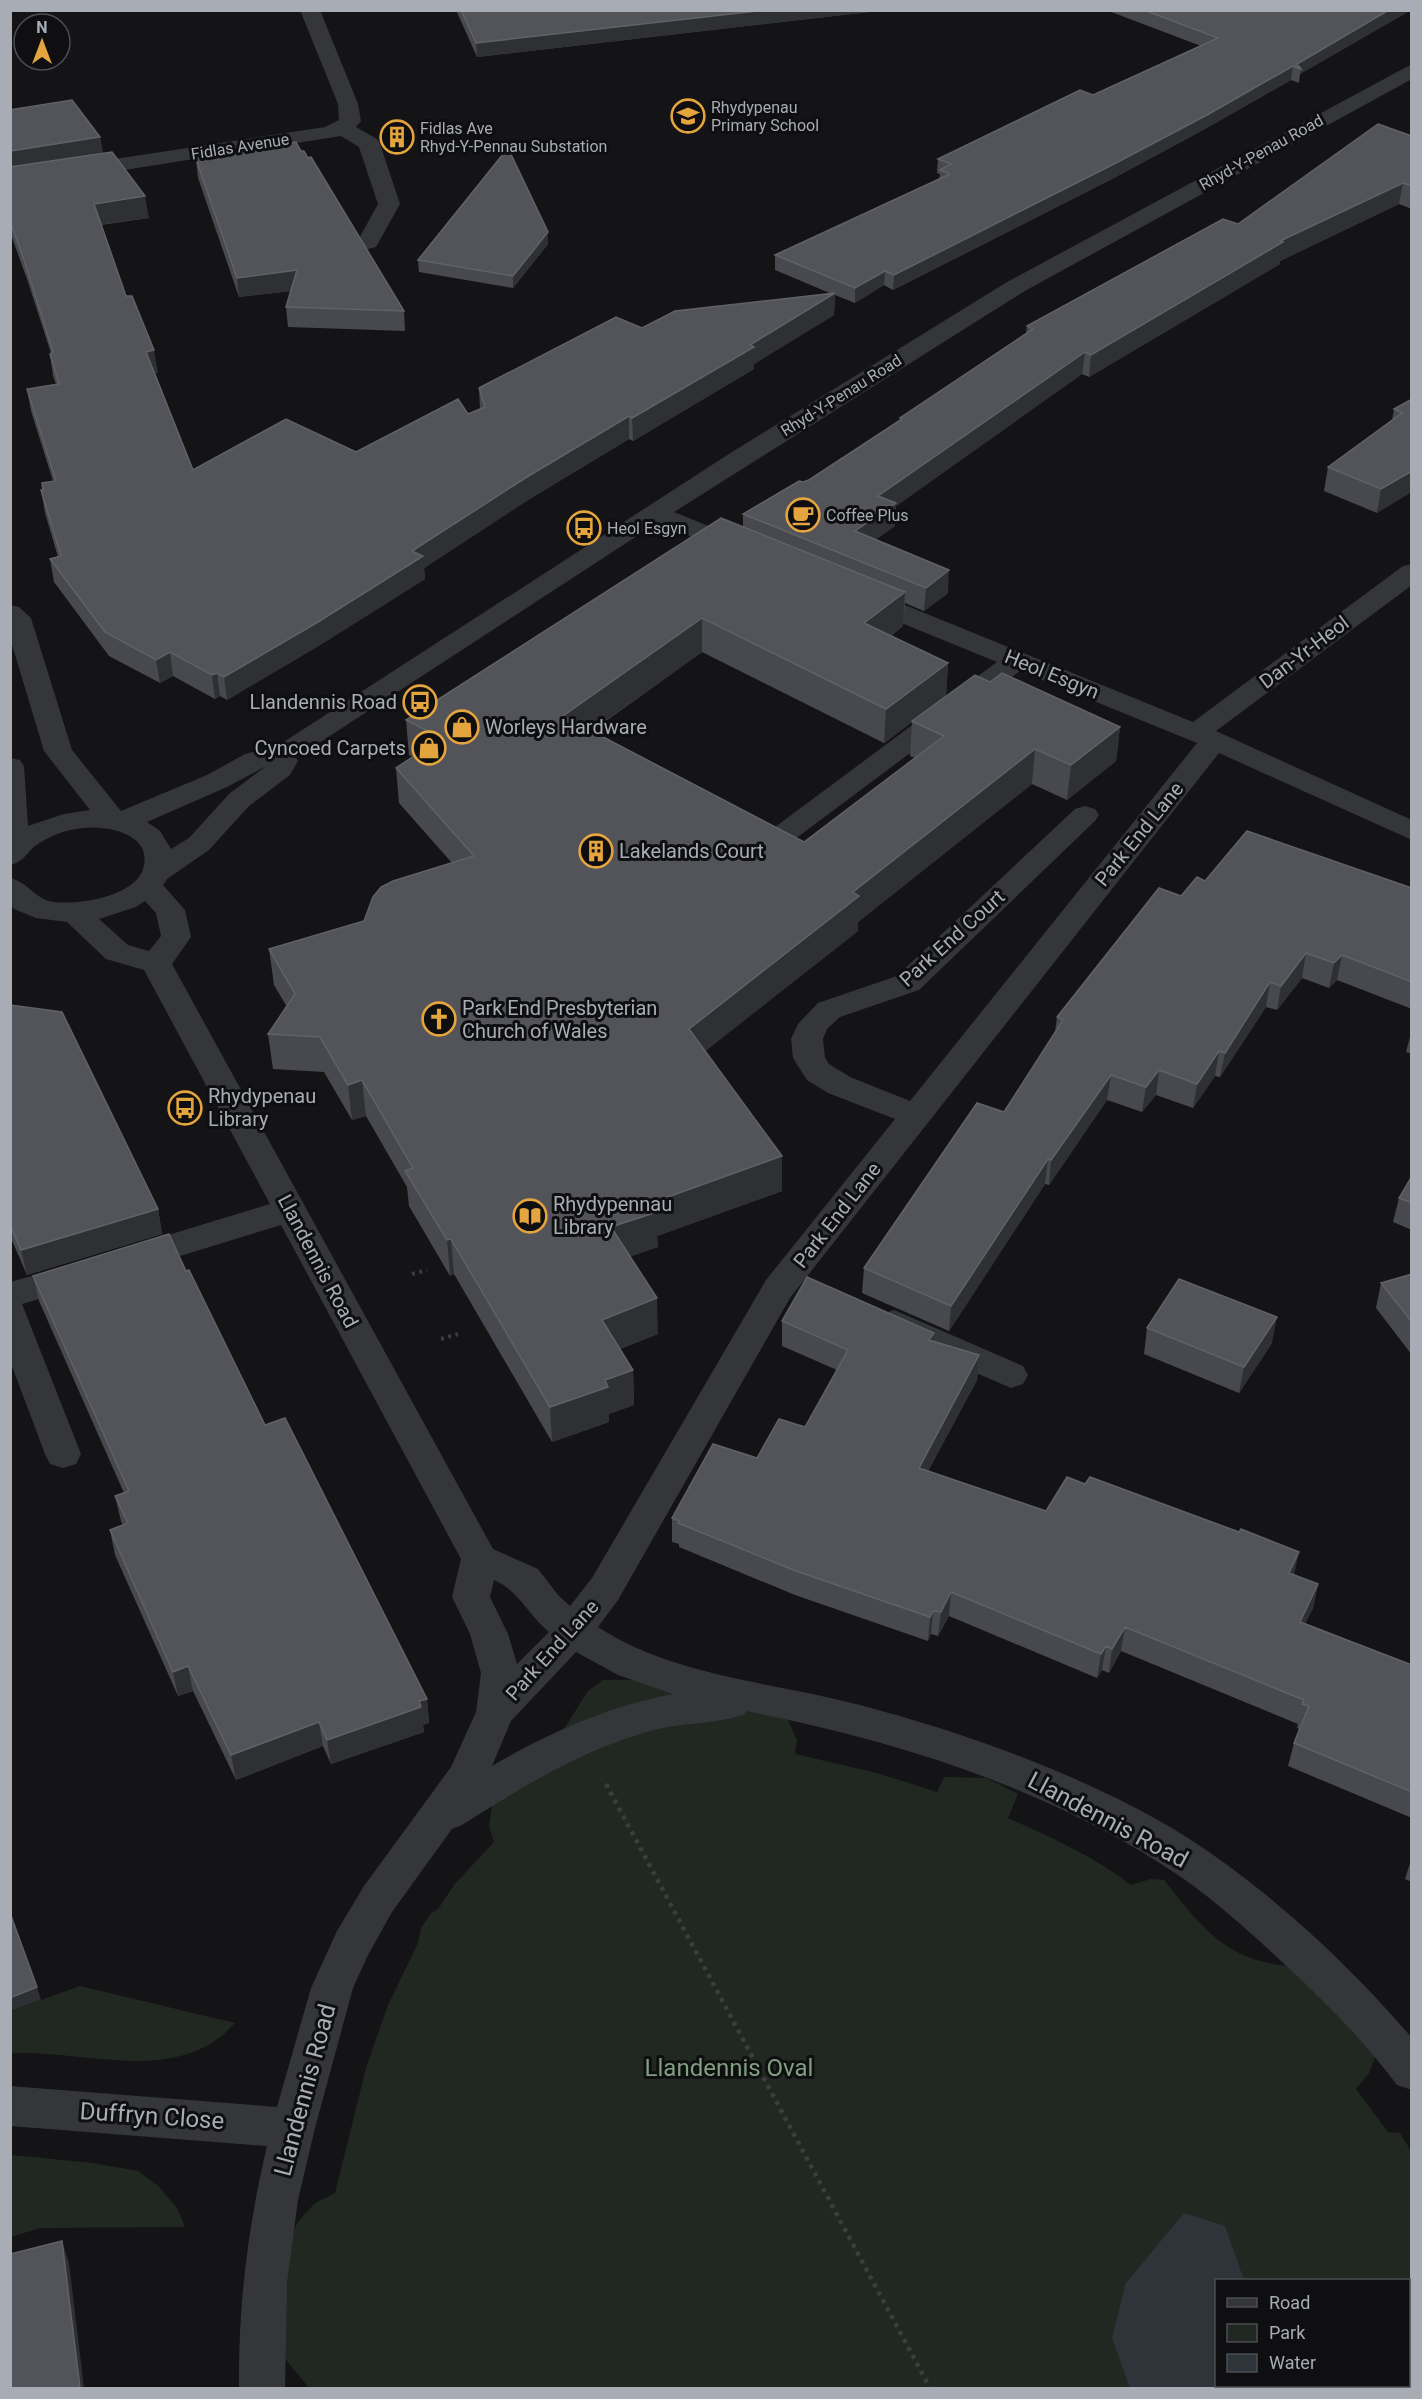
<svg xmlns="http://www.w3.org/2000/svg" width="1422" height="2399" font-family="Roboto,sans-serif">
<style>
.green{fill:#212821;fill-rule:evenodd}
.water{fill:#2d353b}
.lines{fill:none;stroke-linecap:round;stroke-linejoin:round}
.path-far1{stroke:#3c3d41;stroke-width:4;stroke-dasharray:3 4.5;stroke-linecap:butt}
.path{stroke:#3c3d41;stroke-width:4.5;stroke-dasharray:4 5;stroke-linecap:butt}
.minor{fill:#35363a;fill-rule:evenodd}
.wall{fill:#48494e;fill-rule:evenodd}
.shaded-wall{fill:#2f3033}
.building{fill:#525459;stroke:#606267;stroke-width:1.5}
.labels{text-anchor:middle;stroke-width:6;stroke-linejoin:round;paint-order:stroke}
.far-poi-label{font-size:16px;fill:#a7acb5;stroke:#0f0f11;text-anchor:start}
.far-street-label{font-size:16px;fill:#a7acb5;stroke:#0f0f11}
.street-label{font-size:20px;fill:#a7acb5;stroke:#0f0f11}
.poi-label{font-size:20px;fill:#a7acb5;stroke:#0f0f11;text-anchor:start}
.near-street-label{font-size:24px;fill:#a7acb5;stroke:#0f0f11}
.near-park-label{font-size:24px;fill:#7f9f80;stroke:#0f0f11}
</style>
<rect width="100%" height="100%" fill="#141416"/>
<path class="green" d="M730,1679L755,1682L775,1691L797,1740L795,1754L877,1773L937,1792L944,1777L986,1778L1018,1794L1008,1818C1050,1837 1093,1856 1131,1885L1151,1879L1164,1880C1201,1927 1228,1963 1292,1966L1377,2051L1369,2073L1356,2089L1388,2132L1400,2133L1411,2151V2388H309L283,2356L284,2257L297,2223L314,2204L335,2193L366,2068L388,2005L418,1943L421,1928L431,1913L438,1909L454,1885L494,1842L489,1826L493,1801L562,1732L588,1691L603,1680ZM1216,2280H1408V2386H1216Z
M80,1986L235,2023C179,2087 84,2050 11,2053V2011Z
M11,2155L93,2163L138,2171L158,2186L177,2208L185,2227L40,2228L11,2237Z"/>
<path class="water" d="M1184,2213L1225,2226L1244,2280H1216V2386H1293L1294,2388H1130L1112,2338L1126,2283Z"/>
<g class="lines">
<path class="path-far1" d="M412,1274L427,1270
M441,1339L458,1334"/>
<path class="path" d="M606,1784L930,2388"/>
<path class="minor" d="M300,10H320L358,104L361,121L356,127L377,139L380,144L400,204L376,247L368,249L360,247L357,242L378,204L359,147L341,136L10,188V175L325,127L339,120L338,104Z
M1412,64V79L1023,292L674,512L750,543L754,548L750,553L741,556L732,553L657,523L296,758L298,761L290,775L249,806L209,850L167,879L163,885L185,910L191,937L172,964L493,1549L538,1569L558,1595L570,1606L592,1578L766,1280L895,1119L828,1093L807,1080L793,1058L791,1039L798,1024L818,1003L897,976L1075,809L1085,806L1095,809L1099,815L1095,821L919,990L840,1017L827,1029L823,1039L825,1058L829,1064L850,1077L910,1101L1197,743L1020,671L779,851L769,854L759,851L754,845L759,839L997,662L855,604L851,598L855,592L864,590L873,592L1193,722L1403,566L1412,564V585L1216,731L1412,820V840L1219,753L790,1298L618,1600L598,1627C675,1677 773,1682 860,1705C965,1733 1070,1770 1165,1824C1254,1876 1345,1959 1412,2038V2090L1397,2085C1363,2040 1324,2000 1282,1962C1250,1932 1217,1902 1181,1877C1052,1789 898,1741 746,1711L745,1714C714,1725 681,1722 650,1731C582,1750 522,1787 462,1825L452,1829L392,1912L368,1955L353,1988L315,2128L298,2200L287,2283L285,2388H239C238,2306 248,2226 267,2146L10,2126V2086L277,2107L311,1988L337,1931L364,1886L451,1767L476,1712L481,1673L470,1634L452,1597L461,1559L281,1225L131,1271L119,1268L114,1259L119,1250L270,1204L144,970L106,959L67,922L36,918L14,909L10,905V878C28,882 35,899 53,902C78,905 134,897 143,869C154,833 106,825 82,828C65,830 49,836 35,846C26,854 23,862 10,865V758L20,760L24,766L28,826L64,814L90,810L44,751L10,638V605L19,607L31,618L72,750L121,811L207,775L245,754L279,745L732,452L1007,282ZM266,766L229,794L189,838L171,849L160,831L147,822L227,787ZM145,901L156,913L161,936L149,951L128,945L99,919L136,907ZM494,1580C519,1591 528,1615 549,1632L517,1664L508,1634L490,1597ZM576,1652L618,1675L673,1694C609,1706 548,1733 492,1766L511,1721Z
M79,1263L91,1266L96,1275L91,1284L22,1304L81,1454L76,1464L63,1468L50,1464L45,1454L10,1361V1282Z
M894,1310L1023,1366L1028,1375L1023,1384L1011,1388L882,1332L877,1323L882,1314Z"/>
</g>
<path class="wall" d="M456,10H887L477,57Z
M1106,10H1411L1300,74L1299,83L1291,80L1205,129L1112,179L893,290L884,285L855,303L835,295L834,315L754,364V369L633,441L629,439L528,500L424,568L425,579L320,645L227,700L220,696L215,699L173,676L160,683L109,656L54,582L50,559L58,557L45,513L41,490H43L53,481L31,411L27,389L56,384L53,376L50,354L51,353L28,282L10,232V110L100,137L103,154L149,218L101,225L126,296L158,373H155L193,470L356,452L468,414L480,409L479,388L642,328L832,294L775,270V255L939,180L940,174L937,173L938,159L1093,95L1201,46Z
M1412,136V209L1399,204L1280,261V264L1089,377L1082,374L896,506L895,526L875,540L948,593L924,611L905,603L903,626L891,636L948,663L946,696L990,682L1120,727L1116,761L1067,800L1032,784L858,922V931L705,1051L782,1156V1191L657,1236L658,1247L630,1256L658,1334L620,1349L633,1370L634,1405L609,1414V1422L552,1442L454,1274L450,1276L409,1206L407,1187L366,1116L352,1120L324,1072L273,1069L268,1034L287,1007L274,985L269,949L364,921L452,863L399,803L396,768L413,757L409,755L406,720L743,527V514L809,480L900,420V418L1026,333L1027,326L1238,224ZM702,652L884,743L912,722L910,756L915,758L804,842L592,731Z
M301,151L404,311L405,331L288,327L286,307L291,291L239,297L198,178L196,159Z
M548,232V244L513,288L419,272L418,260Z
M1412,399L1377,513L1324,491L1328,467L1392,420L1394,409Z
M1205,881L1412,888V1009L1337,980L1329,988L1302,978L1277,1010L1266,1007L1220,1077L1215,1076L1193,1108L1156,1095L1142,1112L1107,1100L1049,1185L1045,1184L949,1331L862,1293L864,1268L1004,1112L1055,1032L1057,1017L1181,896Z
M10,1005L158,1209L162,1234L27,1275L10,1236Z
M1412,1029V1054L1406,1052Z
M1412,1176V1230L1393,1222L1399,1198Z
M186,1271L265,1425L427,1699L429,1723L423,1725L424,1732L331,1764L323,1746L236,1780L193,1691L178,1696L115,1555L110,1530L123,1525L121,1521L115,1496L124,1493L39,1301L33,1276Z
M1412,1274V1355L1376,1308L1381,1283Z
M782,1321L934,1341L979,1355L977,1380L928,1471L1046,1511L1294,1575L1318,1584L1313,1608L1305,1623L1412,1665V1818L1288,1766L1294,1743L1299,1729L1297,1728L1298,1724L1121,1651L1109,1673L1102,1670L1097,1678L949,1616L938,1636L931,1634L928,1641L795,1595L679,1547V1544L672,1542V1518L757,1458L805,1427L837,1370L782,1346Z
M1147,1328L1272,1343L1239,1393L1144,1354Z
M1412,1857V1882L1405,1879Z"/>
<path class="shaded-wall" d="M766,10H887L477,57L476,43Z
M1389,10H1411L1300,74L1301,69L1297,64Z
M1293,66L1291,80L1205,129L1112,179L893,290L894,275Z
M100,137L103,158L10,173V151Z
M1403,183L1399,204L1280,261V264L1089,377L1091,355L1280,241Z
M145,196L149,218L97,225L94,204Z
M548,232V244L513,288V276Z
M297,270L299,290L239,297L237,278Z
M885,271L884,285L855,303V288Z
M835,293L834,315L754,364V369L633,441L632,418L750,345Z
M154,350L158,373L150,374L146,352Z
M1085,352L1082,374L896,506L895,526L854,554L855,531L878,496Z
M629,416V439L528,500L424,568L425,579L320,645L227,700L224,677L412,551L527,477Z
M1412,471V492L1377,513L1381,489Z
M949,570L948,593L924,611L926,588Z
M905,592L903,626L862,657L864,623Z
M702,618V652L564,750L563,716Z
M170,652L173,676L160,683L156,660Z
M948,663L946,697L884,743L886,709Z
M217,673L220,696L215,699L212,675Z
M1120,727L1116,761L1067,800L1071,765Z
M1035,749L1032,784L858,922V931L689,1064V1029L853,892Z
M1306,953L1302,978L1277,1010L1281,986Z
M1342,955L1337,980L1329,988L1334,963Z
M1270,982L1266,1007L1220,1077L1225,1053Z
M1219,1051L1215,1076L1193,1108L1197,1084Z
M1159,1070L1156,1095L1142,1112L1146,1087Z
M1111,1075L1107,1100L1049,1185L1051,1160Z
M362,1080L366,1116L352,1120L348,1085Z
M782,1156V1191L657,1236L658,1247L612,1263L611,1227L651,1203Z
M1048,1159L1045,1184L949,1331L951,1306Z
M158,1209L162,1234L27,1275L21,1250Z
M451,1239L454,1274L450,1276L447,1240Z
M657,1298L658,1334L603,1355L602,1320Z
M1277,1317L1272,1343L1239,1393L1244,1367Z
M934,1333L932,1357L929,1340Z
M979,1355L977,1380L917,1492L919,1468Z
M633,1370L634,1405L609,1414V1422L552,1442L550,1407L605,1380Z
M1299,1552L1294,1576L1289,1573Z
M1318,1584L1313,1608L1295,1645L1300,1622Z
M951,1592L949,1616L938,1636L941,1612Z
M933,1611L931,1634L928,1641L930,1617Z
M1125,1627L1121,1651L1109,1673L1112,1649Z
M1106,1646L1102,1670L1097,1678L1101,1654Z
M188,1666L193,1691L178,1696L173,1672Z
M427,1699L429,1723L423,1725L424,1732L331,1764L327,1740Z
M319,1722L323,1746L236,1780L231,1755Z
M37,1987L41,2000L10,2011V1998Z
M62,2241L69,2263L84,2388H80Z"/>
<path class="building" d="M461,10H766L476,43Z
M1144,10H1389L1297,64L1301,69L1293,66L1207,115L1114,164L894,275L885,271L855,288L775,255L950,174L940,170L951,164L938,159L1080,90L1093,95L1218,38Z
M72,100L100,137L10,151V110Z
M1378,124L1412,136V186L1403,183L1280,241L1283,242L1091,355L1085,352L878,496L896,503L855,531L949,570L926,588L743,514L799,481L803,482L809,480L902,419L900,418L1033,329L1027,326L1223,219L1238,224Z
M296,142L301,151H304L308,158L311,157L404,311L286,307L297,270L237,278L196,159Z
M508,148L548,232L513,276L418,260Z
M112,152L145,196L94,204L126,296H132L154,350L146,352L193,470L286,419L356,452L458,399L468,414L485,407L479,388L616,317L642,328L675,311L835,293L750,345L754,347L632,418L629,416L527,477L412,551L423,556L318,622L224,677L217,673L212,675L170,652L156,660L105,632L50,559L61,556L41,490H43L42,483L56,481L27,389L59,384L50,354L53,352L24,260L10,221V167Z
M1412,399V471L1381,489L1328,467L1402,413L1394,409Z
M721,518L905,592L864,623L948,663L886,709L702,618L563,716L804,842L944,736L912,721L975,675L990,682L1002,673L1120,727L1071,765L1035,749L853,892L859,896L689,1029L782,1156L651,1203L657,1212L611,1227L657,1298L602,1320L633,1370L605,1380L608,1387L550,1407L451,1239L447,1240L405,1171L413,1168L362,1080L348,1085L320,1037L268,1034L295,994L269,949L364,921L373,897L381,887L393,881L474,856L396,768L441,738L406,720Z
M1247,831L1412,888V982L1342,955L1334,963L1306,953L1281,986L1270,982L1225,1053L1219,1051L1197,1084L1159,1070L1146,1087L1111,1075L1051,1160L1048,1159L951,1306L864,1268L977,1103L1004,1112L1063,1020L1057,1017L1159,888L1181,896L1197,877L1205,881Z
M10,1005L62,1012L158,1209L21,1250L10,1225Z
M1412,1176V1203L1399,1198Z
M169,1234L186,1271L189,1270L265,1425L285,1418L427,1699L419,1701L421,1707L327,1740L319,1722L231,1755L188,1666L173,1672L110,1530L128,1523L115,1496L129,1491L33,1276Z
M1412,1274V1322L1381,1283Z
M807,1277L934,1333L929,1340L979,1355L919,1468L1046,1511L1067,1477L1085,1484L1090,1477L1239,1532L1241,1529L1299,1552L1289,1573L1318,1584L1300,1622L1412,1665V1792L1294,1743L1309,1706L1302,1704L1304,1700L1125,1627L1112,1649L1106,1646L1101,1654L951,1592L941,1612L933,1611L930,1617L796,1571L678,1523L680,1521L672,1518L713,1444L757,1458L779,1419L805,1427L848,1350L782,1321Z
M1179,1279L1277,1317L1244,1367L1147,1328Z
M10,1913L37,1987L10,1998Z
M62,2241L80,2388H10V2254Z"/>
<defs>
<g id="school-ring" transform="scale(1.725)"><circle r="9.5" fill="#0f0f11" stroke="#e4a43e" stroke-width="1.5"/><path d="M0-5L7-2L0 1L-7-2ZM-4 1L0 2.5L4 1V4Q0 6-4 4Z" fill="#e4a43e"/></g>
<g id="building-ring" transform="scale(1.725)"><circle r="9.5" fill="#0f0f11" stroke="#e4a43e" stroke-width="1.5"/><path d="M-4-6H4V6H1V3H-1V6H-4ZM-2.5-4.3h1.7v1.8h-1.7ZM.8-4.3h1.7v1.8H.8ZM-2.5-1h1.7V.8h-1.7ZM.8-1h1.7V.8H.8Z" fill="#e4a43e"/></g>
<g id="cafe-ring" transform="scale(1.725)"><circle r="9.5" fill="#0f0f11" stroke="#e4a43e" stroke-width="1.5"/><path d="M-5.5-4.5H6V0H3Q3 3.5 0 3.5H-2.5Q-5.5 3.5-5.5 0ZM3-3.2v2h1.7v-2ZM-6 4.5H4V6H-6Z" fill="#e4a43e"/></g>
<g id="bus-ring" transform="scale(1.725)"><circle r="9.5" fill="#0f0f11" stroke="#e4a43e" stroke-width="1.5"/><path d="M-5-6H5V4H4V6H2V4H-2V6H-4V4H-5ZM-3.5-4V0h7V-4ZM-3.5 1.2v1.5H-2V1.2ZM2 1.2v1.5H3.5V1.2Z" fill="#e4a43e"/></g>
<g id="shop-ring" transform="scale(1.725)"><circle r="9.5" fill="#0f0f11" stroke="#e4a43e" stroke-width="1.5"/><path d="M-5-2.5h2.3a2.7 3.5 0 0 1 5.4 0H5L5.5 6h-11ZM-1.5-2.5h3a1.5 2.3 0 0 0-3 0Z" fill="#e4a43e"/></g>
<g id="church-ring" transform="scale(1.725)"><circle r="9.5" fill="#0f0f11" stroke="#e4a43e" stroke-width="1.5"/><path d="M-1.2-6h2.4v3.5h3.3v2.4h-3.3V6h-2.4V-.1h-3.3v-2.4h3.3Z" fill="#e4a43e"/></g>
<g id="library-ring" transform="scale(1.725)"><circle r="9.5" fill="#0f0f11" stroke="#e4a43e" stroke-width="1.5"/><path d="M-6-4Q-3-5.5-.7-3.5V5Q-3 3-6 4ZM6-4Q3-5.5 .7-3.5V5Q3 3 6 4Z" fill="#e4a43e"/></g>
</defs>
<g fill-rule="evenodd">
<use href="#school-ring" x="688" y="116"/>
<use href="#building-ring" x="397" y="137"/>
<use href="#cafe-ring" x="803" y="515"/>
<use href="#bus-ring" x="584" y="528"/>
<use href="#bus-ring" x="420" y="702"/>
<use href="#shop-ring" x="462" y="727"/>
<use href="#shop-ring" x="429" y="748"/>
<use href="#building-ring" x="596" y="851"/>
<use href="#church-ring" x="439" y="1019"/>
<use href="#bus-ring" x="185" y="1108"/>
<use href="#library-ring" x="530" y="1216"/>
</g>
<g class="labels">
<g class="far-poi-label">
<text x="711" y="113">Rhydypenau<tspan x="711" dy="18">Primary School</tspan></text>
<text x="420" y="134">Fidlas Ave<tspan x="420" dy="18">Rhyd-Y-Pennau Substation</tspan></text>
<text x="826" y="521">Coffee Plus</text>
<text x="607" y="534">Heol Esgyn</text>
</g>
<g class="far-street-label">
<text transform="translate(240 146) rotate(-9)" y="6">Fidlas Avenue</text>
<text transform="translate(1261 152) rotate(-29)" y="6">Rhyd-Y-Penau Road</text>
<text transform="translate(841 395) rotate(-32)" y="6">Rhyd-Y-Penau Road</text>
</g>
<g class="street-label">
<text transform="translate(1304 652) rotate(-37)" y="7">Dan-Yr-Heol</text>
<text transform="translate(1052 674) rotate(22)" y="7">Heol Esgyn</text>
<text transform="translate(1139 834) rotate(-51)" y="7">Park End Lane</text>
<text transform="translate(952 938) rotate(-42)" y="7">Park End Court</text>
<text transform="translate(837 1215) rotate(-52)" y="7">Park End Lane</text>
<text transform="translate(318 1261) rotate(62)" y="7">Llandennis Road</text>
<text transform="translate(552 1650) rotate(-48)" y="7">Park End Lane</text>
</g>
<g class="poi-label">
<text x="397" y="709" text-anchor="end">Llandennis Road</text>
<text x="485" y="734">Worleys Hardware</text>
<text x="406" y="755" text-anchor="end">Cyncoed Carpets</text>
<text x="619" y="858">Lakelands Court</text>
<text x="462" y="1015">Park End Presbyterian<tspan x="462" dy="23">Church of Wales</tspan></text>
<text x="208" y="1103">Rhydypenau<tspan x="208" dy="23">Library</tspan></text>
<text x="553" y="1211">Rhydypennau<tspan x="553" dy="23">Library</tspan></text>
</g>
<g class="near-street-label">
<text transform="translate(1108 1820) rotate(28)" y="8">Llandennis Road</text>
<text transform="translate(305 2090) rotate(-75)" y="8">Llandennis Road</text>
<text transform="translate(152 2116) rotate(4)" y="8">Duffryn Close</text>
</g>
<g class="near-park-label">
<text x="729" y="2076">Llandennis Oval</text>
</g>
</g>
<rect width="1422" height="2399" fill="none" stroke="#a7acb5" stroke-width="24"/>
<rect x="1215" y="2279" width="195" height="108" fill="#0f0f11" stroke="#4c4e53" stroke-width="1.5"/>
<rect x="1227" y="2298" width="30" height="9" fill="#35363a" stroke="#4c4e53" stroke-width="1.5"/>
<text x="1269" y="2309" font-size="18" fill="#a7acb5">Road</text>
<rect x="1227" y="2324" width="30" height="18" fill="#212821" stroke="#4c4e53" stroke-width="1.5"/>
<text x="1269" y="2339" font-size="18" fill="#a7acb5">Park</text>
<rect x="1227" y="2354" width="30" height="18" fill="#2d353b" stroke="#4c4e53" stroke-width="1.5"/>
<text x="1269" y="2369" font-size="18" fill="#a7acb5">Water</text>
<g transform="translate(42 42)"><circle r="28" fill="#0f0f11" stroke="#4c4e53" stroke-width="1.5"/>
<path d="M0-4.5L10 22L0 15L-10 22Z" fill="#e4a43e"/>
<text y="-9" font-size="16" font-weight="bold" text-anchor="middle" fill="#a7acb5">N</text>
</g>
</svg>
